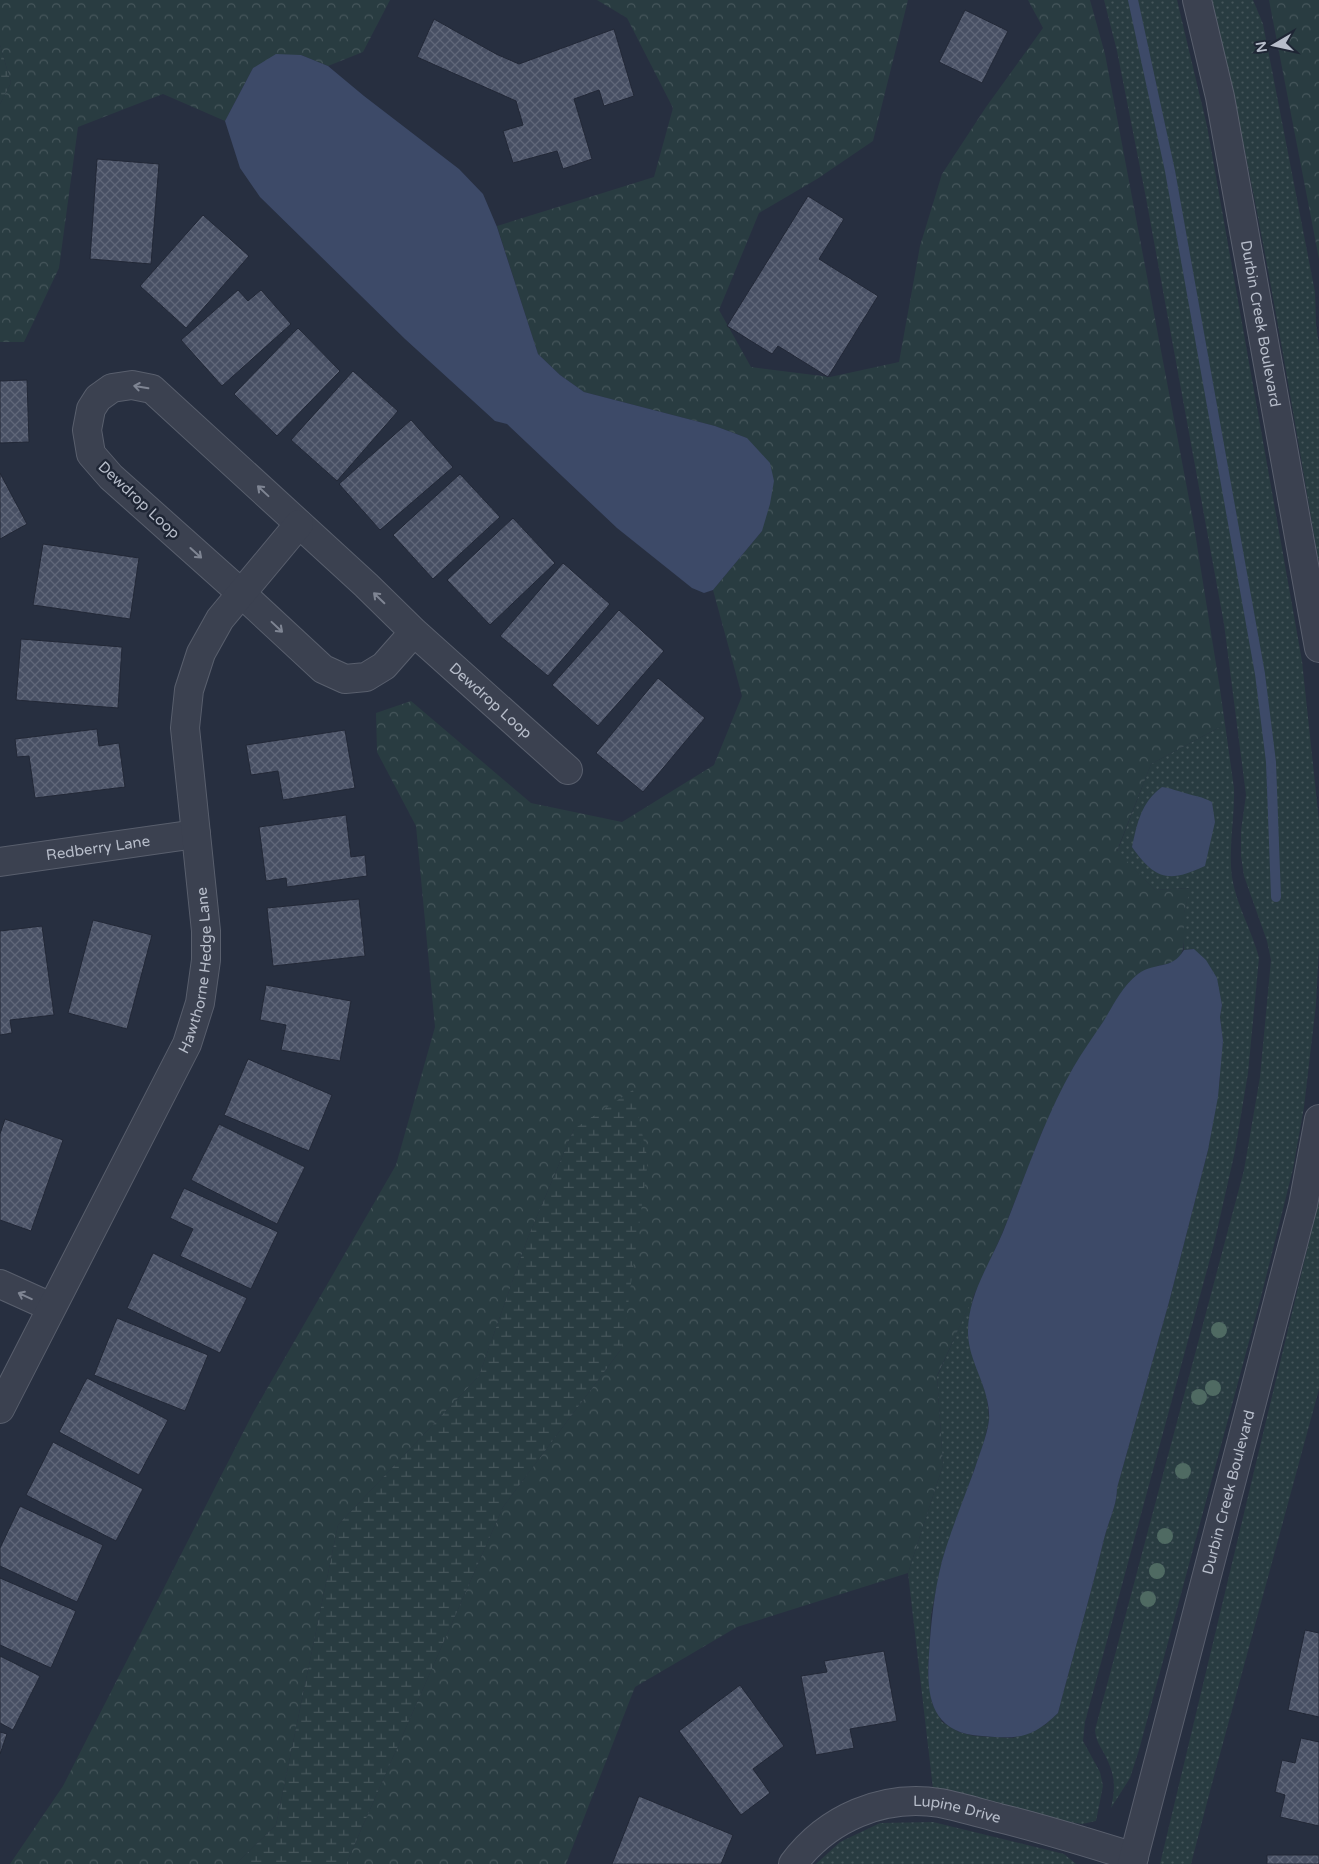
<svg xmlns="http://www.w3.org/2000/svg" width="1319" height="1864" font-family="'Varela Round',sans-serif">
<style>
.grass{fill:url(#grass-dots)}
.forest{fill:url(#forest-crowns)}
.wetland{fill:url(#wetland-marsh)}
.water{fill:#3d4a68}
.lines{fill:none;stroke-linecap:round;stroke-linejoin:round}
.stream{stroke:#3d4a68;stroke-width:10}
.building{fill:url(#building-cross-hatch);stroke:#222837}
.minor-casing{stroke:#595f6d;stroke-width:30}
.minor{stroke:#3b4150;stroke-width:28}
.tree{fill:#4f6a62}
.oneway{stroke:#7f8593}
.labels{text-anchor:middle;stroke-width:5;stroke-linejoin:round;paint-order:stroke}
.street-label{font-size:15px;fill:#b7bdca;stroke:#1f2635}
</style>
<defs>
<pattern id="grass-dots" width="8" height="8" patternUnits="userSpaceOnUse" patternTransform="scale(1.25)"><rect width="8" height="8" fill="#293c41"/><path d="M2 2h.1M6 6h.1" fill="none" stroke="#46565b" stroke-width="1.8" stroke-linecap="round"/></pattern>
<pattern id="forest-crowns" width="20" height="18" patternUnits="userSpaceOnUse" patternTransform="scale(1.25)"><rect width="20" height="18" fill="#293c41"/><path d="M2 6a3 3 0 1 1 6 0M12 15a3 3 0 1 1 6 0" fill="none" stroke="#46565b"/></pattern>
<pattern id="wetland-marsh" width="20" height="14" patternUnits="userSpaceOnUse" patternTransform="scale(1.25)"><rect width="20" height="14" fill="#293c41"/><path d="M1 5h8M5 5V1M11 12h8M15 12V8" fill="none" stroke="#46565b"/></pattern>
<pattern id="building-cross-hatch" width="8" height="8" patternUnits="userSpaceOnUse" patternTransform="scale(1.25)"><rect width="8" height="8" fill="#485064"/><path d="M0 0l8 8M0 8l8-8" fill="none" stroke="#606779"/></pattern>
</defs>
<rect width="100%" height="100%" fill="#272f40"/>
<path class="grass" d="M1104,0H1177L1207,126L1302,661L1319,821V947L1316,1004L1304,1107L1293,1169L1261,1297L1139,1750L1130,1778L1111,1808C1116,1786 1115,1775 1105,1755C1100,1746 1096,1741 1095,1730L1244,1170L1260,1077L1271,960L1267,941L1244,876L1241,856V831L1246,795L1224,624L1146,198L1117,51Z
M1212,0H1253L1263,24L1315,292L1316,324L1319,346V564C1287,376 1256,186 1212,0Z
M1220,689L1234,788C1235,818 1228,847 1232,877C1236,905 1252,930 1259,958L1248,1073L1235,1151L1214,1244L1085,1722L1083,1741L1100,1772L1103,1786L1096,1821L1082,1824L1062,1821L933,1789L908,1573L943,1465L937,1377L974,1294L970,1314L968,1334L971,1350L987,1397L989,1420L984,1442L942,1561L931,1615L928,1673L932,1703L942,1722L959,1732L974,1736L1013,1738L1045,1725L1058,1713C1073,1655 1090,1598 1104,1539C1108,1522 1117,1506 1117,1488L1169,1302L1208,1150L1220,1079L1219,1070L1223,1041L1220,1017L1222,1005L1219,993L1194,949L1184,950L1183,917L1190,888L1155,890L1117,852L1151,764L1220,727Z
M1319,1200V1389L1210,1791L1191,1864H1160Z
M933,1822L1064,1854L1076,1864H816L840,1842L880,1823Z"/>
<path class="forest" d="M0,0H390L363,52L328,66L301,55L253,68L225,121L163,94L78,127L59,268L24,342H0V104L11,83L0,45Z
M597,0H908L873,141L817,179L759,213L719,310L751,367L830,377L899,362L920,246L942,174L986,107L1043,28L1028,0H1090L1105,54L1193,520L1220,689V727L1151,764L1117,851L1155,890L1191,888C1188,898 1184,909 1184,919C1183,944 1190,962 1157,966L1073,1068L1042,1132L1002,1234L937,1376L943,1465L908,1573L737,1627L635,1687L566,1864H346L503,1507L622,1348L574,1129L527,1240L479,1376L338,1525L276,1825L236,1864H10L63,1786L253,1413L396,1165L435,1027L416,826L377,752L376,713L411,701L531,803L622,822L714,765L742,696L713,590L762,531L747,438L715,426L584,392L560,375L538,354L497,226L654,177L673,108L627,18Z
M1269,0H1319V259Z"/>
<path class="wetland" d="M0,45L11,83L0,104Z
M633,1090L648,1161L622,1348L503,1507L346,1864H236L276,1825L338,1525L479,1376L527,1240L574,1129Z"/>
<path class="water" d="M276,54L301,55L328,66L364,96L459,169L483,194L497,227L538,354L560,375L584,392L715,426L747,438L770,463L774,481L770,504L762,531L713,590L704,593L692,588L617,528L507,424L495,421L405,339L260,197L240,168L225,121L253,68Z
M1162,787C1171,788 1177,791 1185,793C1197,797 1201,796 1212,802L1215,822L1205,866C1169,883 1155,880 1132,847C1137,824 1141,802 1162,787Z
M1194,949L1206,960L1217,978L1222,1005L1220,1017L1223,1041L1218,1097L1208,1150L1169,1302L1117,1488C1117,1506 1108,1522 1104,1539C1090,1598 1073,1655 1058,1713C1031,1739 1018,1739 982,1736C931,1733 926,1697 929,1654C931,1623 934,1592 942,1561C951,1530 964,1498 975,1468C980,1452 987,1436 989,1420C991,1389 969,1364 968,1334C967,1297 989,1265 1003,1232C1025,1177 1044,1119 1073,1068C1082,1052 1093,1037 1103,1022C1113,1006 1122,986 1138,974C1156,961 1171,971 1184,950Z"/>
<g class="lines">
<path class="stream" d="M1133,0L1170,171L1260,674L1271,762L1276,897"/>
</g>
<path class="building" d="M965,10L1008,31L982,83L939,62Z
M434,19L496,54L519,64L614,29L634,96L604,106L599,90L574,99L592,159L563,169L557,151L513,163L503,131L523,125L516,101L417,57Z
M97,159L159,164L151,264L90,259Z
M808,196L844,219L819,259L878,296L828,377L778,346L772,354L727,326Z
M203,215L249,256L186,328L140,286Z
M238,290L248,301L261,290L291,324L222,386L181,340Z
M298,328L340,371L277,436L234,394Z
M353,371L398,411L337,481L291,440Z
M27,380L29,442L0,443V381Z
M411,420L453,467L380,530L339,484Z
M0,473L27,524L0,539Z
M460,474L500,517L433,579L393,535Z
M513,518L555,563L490,625L447,580Z
M43,544L139,558L130,619L33,605Z
M563,563L610,604L548,676L500,636Z
M619,610L664,651L598,726L552,685Z
M21,639L122,647L118,708L16,700Z
M658,678L705,718L643,792L596,753Z
M97,729L99,746L119,743L125,787L35,798L29,756L17,757L15,739Z
M345,730L355,788L283,800L278,771L251,775L246,745Z
M346,815L351,857L365,855L367,876L287,887L286,878L266,881L259,827Z
M359,899L365,956L273,966L267,908Z
M93,920L152,935L127,1029L68,1013Z
M42,926L54,1015L10,1020L12,1033L0,1035V931Z
M266,985L351,1001L340,1061L281,1050L286,1025L260,1020Z
M248,1059L332,1095L309,1151L224,1115Z
M5,1119L63,1140L31,1231L0,1220V1134Z
M219,1124L305,1167L277,1224L191,1180Z
M184,1188L278,1232L251,1289L180,1256L193,1229L170,1218Z
M153,1253L247,1298L220,1353L127,1308Z
M117,1318L208,1355L185,1411L94,1375Z
M87,1378L168,1420L139,1475L59,1432Z
M53,1442L143,1489L116,1541L26,1495Z
M20,1506L103,1545L77,1602L0,1566V1548Z
M0,1578L76,1611L51,1668L0,1645Z
M1305,1630L1319,1633V1717L1288,1710Z
M884,1651L897,1721L850,1729L854,1748L816,1755L801,1676L827,1672L824,1661Z
M0,1656L40,1676L13,1730L0,1723Z
M740,1685L784,1746L753,1769L770,1793L741,1815L679,1731Z
M0,1732L7,1734L0,1754Z
M1301,1738L1319,1742V1826L1280,1817L1285,1795L1275,1792L1282,1760L1295,1763Z
M639,1796L733,1835L721,1864H612Z
M1267,1855H1319V1864H1267Z"/>
<g class="lines">
<g class="minor-casing">
<g id="minor">
<path id="s1" d="M1197,0L1220,97L1319,648"/>
<path id="s2" d="M414,632L384,666L366,677L345,679L323,669L241,593L111,477L91,454L87,430L91,409L98,398L112,388L132,385L152,389L366,585L414,632L568,770"/>
<path id="s3" d="M0,862L196,834"/>
<path d="M0,1284L51,1307"/>
<path id="s4" d="M0,1409L187,1044L200,1003L206,960V931L185,728L189,690L201,653L220,619L299,524"/>
<path id="s5" d="M793,1864C827,1818 883,1794 940,1803C960,1807 980,1813 999,1818C1045,1829 1089,1843 1134,1857"/>
<path id="s6" d="M1132,1864L1303,1205L1319,1119"/>
</g>
</g>
<use href="#minor" class="minor"/>
</g>
<g class="tree">
<circle cx="1219" cy="1330" r="8"/>
<circle cx="1213" cy="1388" r="8"/>
<circle cx="1199" cy="1397" r="8"/>
<circle cx="1183" cy="1471" r="8"/>
<circle cx="1165" cy="1536" r="8"/>
<circle cx="1157" cy="1571" r="8"/>
<circle cx="1148" cy="1599" r="8"/>
</g>
<defs><path id="oneway-shaft" d="M-6 0H5M1.5-3L5.5 0L1.5 3" fill="none" stroke-width="1.6" stroke-linecap="round" stroke-linejoin="round" transform="scale(1.25)"/></defs>
<g class="oneway">
<use href="#oneway-shaft" transform="translate(141 387) rotate(-171)"/>
<use href="#oneway-shaft" transform="translate(263 491) rotate(-137)"/>
<use href="#oneway-shaft" transform="translate(196 553) rotate(42)"/>
<use href="#oneway-shaft" transform="translate(379 598) rotate(-136)"/>
<use href="#oneway-shaft" transform="translate(277 627) rotate(43)"/>
<use href="#oneway-shaft" transform="translate(25 1296) rotate(-155)"/>
</g>
<g class="labels">
<g class="street-label">
<text dy="5" stroke="none"><textPath href="#s1" startOffset="330">Durbin Creek Boulevard</textPath></text>
<text transform="translate(139 500) rotate(43)" y="5">Dewdrop Loop</text>
<text dy="5" stroke="none"><textPath href="#s2" startOffset="1005">Dewdrop Loop</textPath></text>
<text dy="5" stroke="none"><textPath href="#s3" startOffset="99">Redberry Lane</textPath></text>
<text dy="5" stroke="none"><textPath href="#s4" startOffset="485">Hawthorne Hedge Lane</textPath></text>
<text dy="5" stroke="none"><textPath href="#s6" startOffset="384">Durbin Creek Boulevard</textPath></text>
<text dy="5" stroke="none"><textPath href="#s5" startOffset="185">Lupine Drive</textPath></text>
</g>
</g>
<g transform="translate(1274 45) rotate(261)" stroke="#1f2635" stroke-width="4" paint-order="stroke">
<path d="M0-4L9 19L0 12L-9 19Z" fill="#b7bdca"/>
<text y="-8" font-size="14" font-weight="bold" text-anchor="middle" fill="#b7bdca">N</text>
</g>
</svg>
